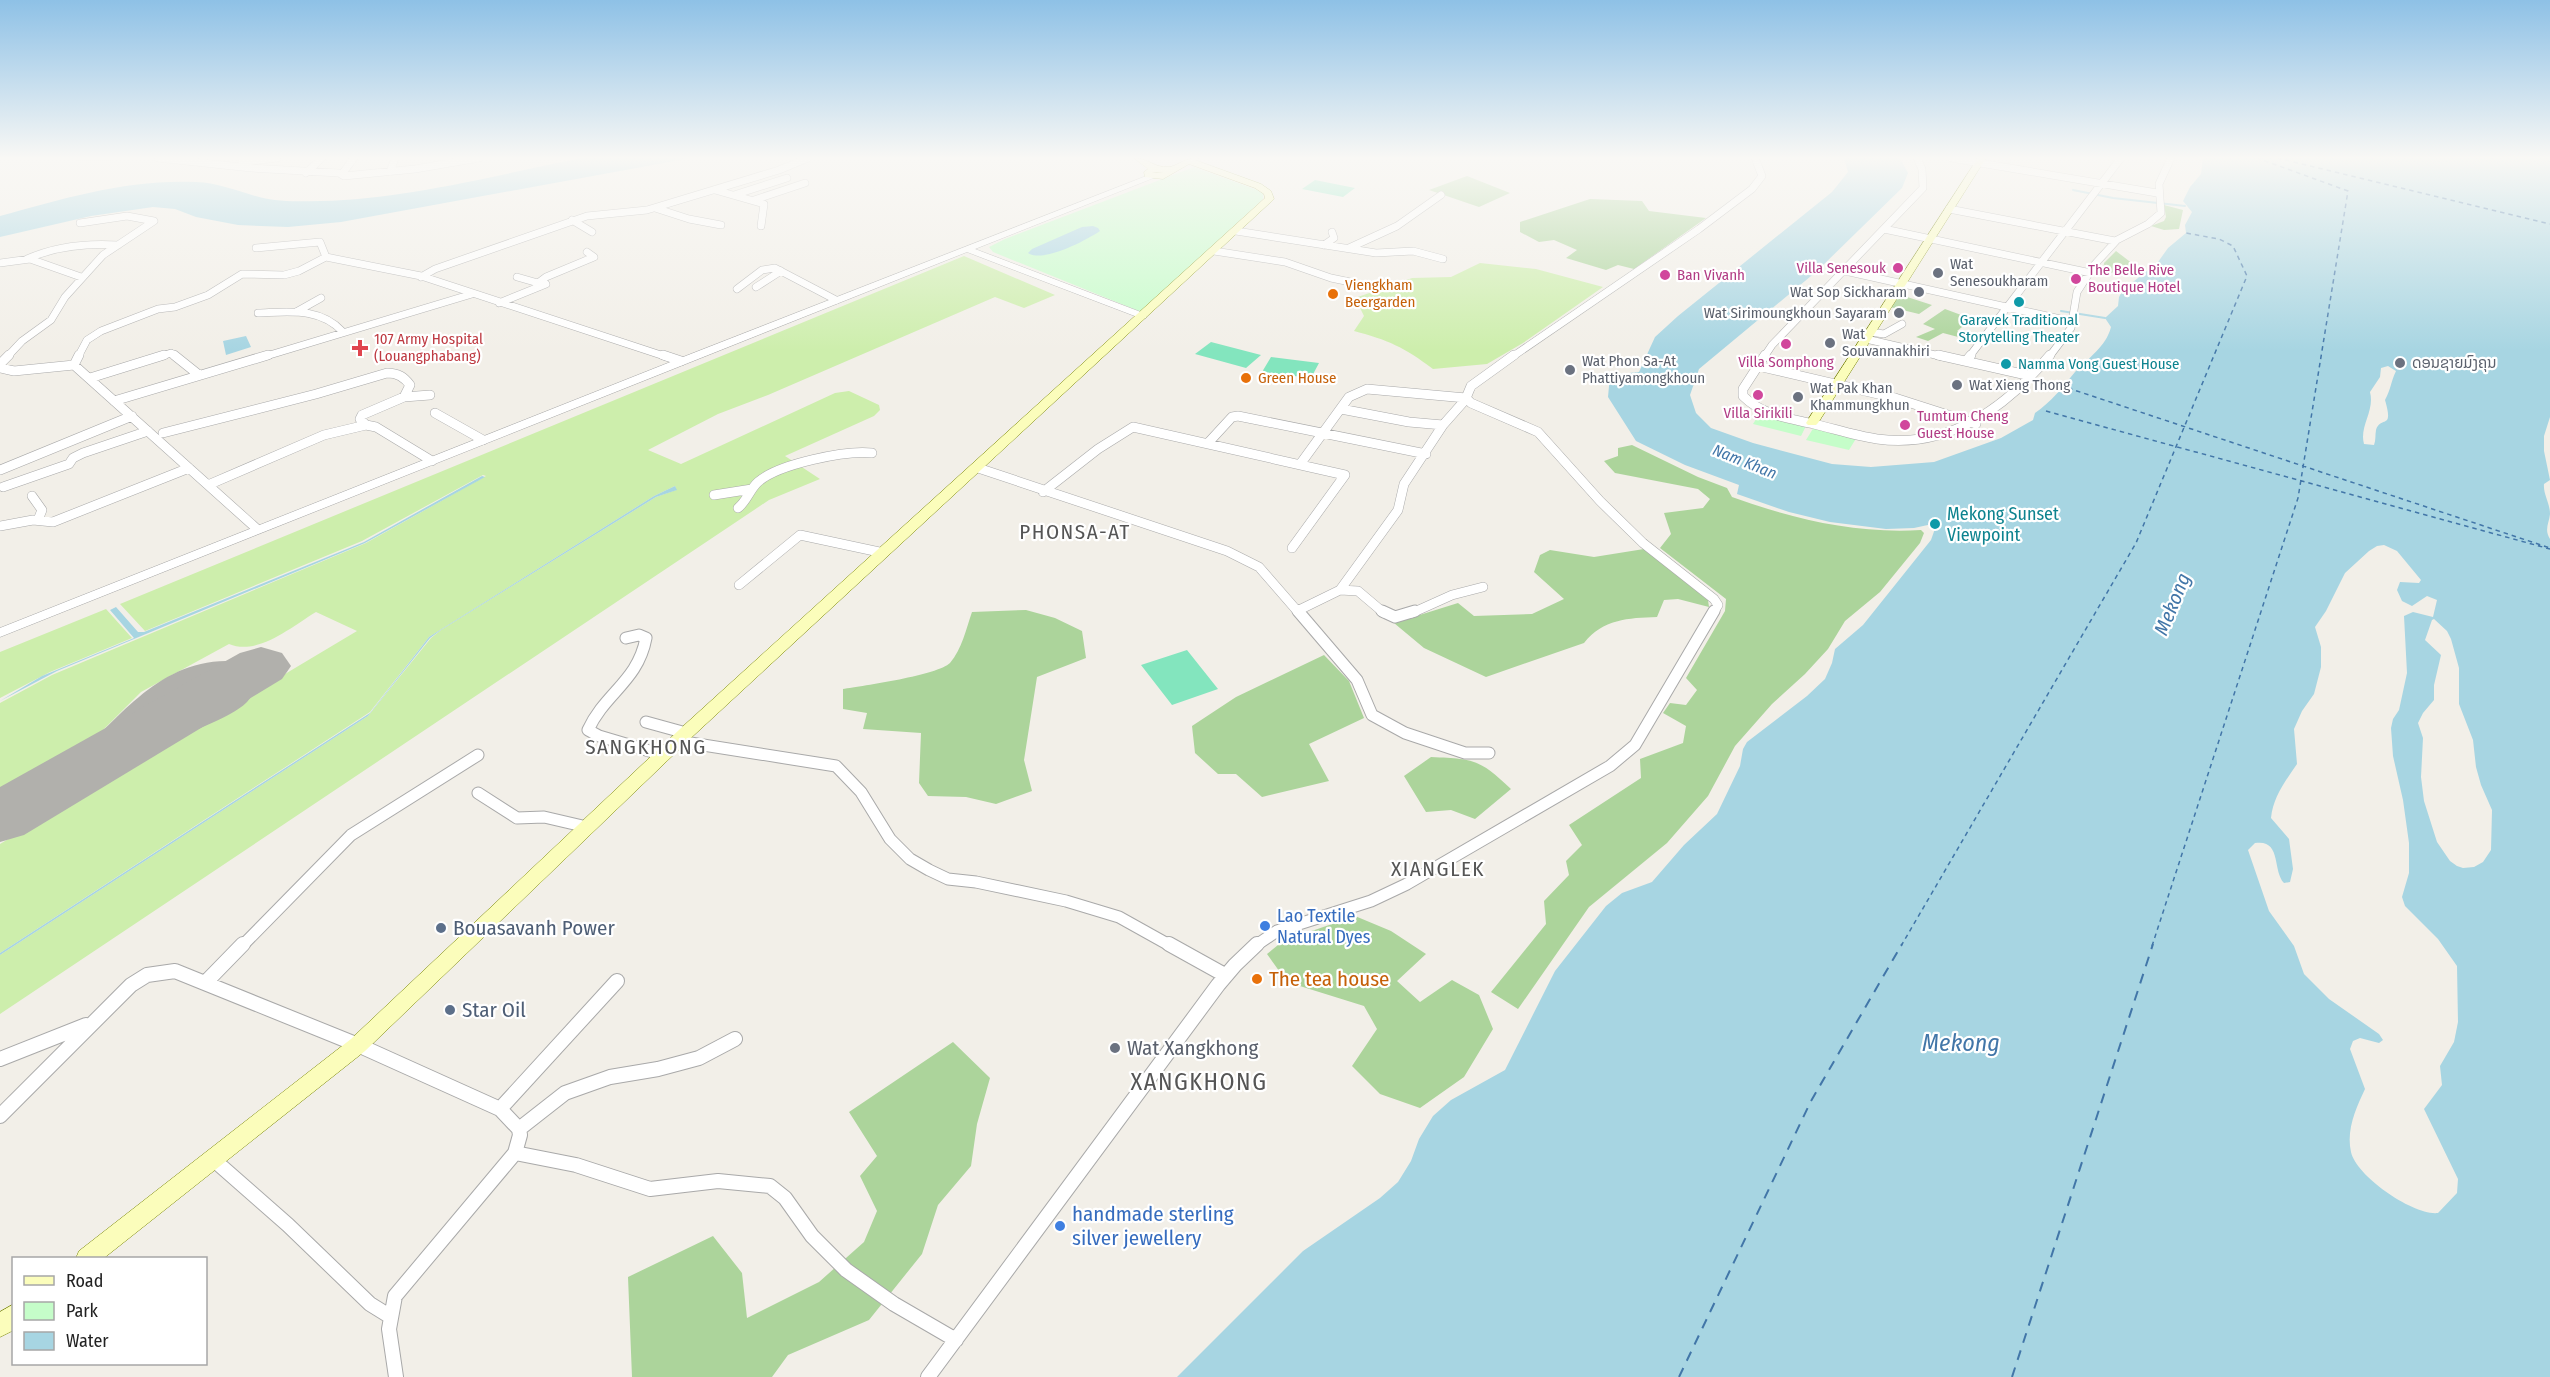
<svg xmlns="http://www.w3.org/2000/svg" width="2550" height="1377" font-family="'Fira Sans Condensed','Noto Sans Lao',sans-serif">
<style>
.grass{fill:#cdeeac}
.forest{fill:#acd49b}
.park{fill:#c5fdc9}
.pitch{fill:#83e5be}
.water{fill:#a7d5e2;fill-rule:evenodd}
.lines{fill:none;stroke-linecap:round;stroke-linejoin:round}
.stream{stroke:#a7d5e2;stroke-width:2}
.ferry-far1{stroke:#4276a8;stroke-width:1.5;stroke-dasharray:4.5 4;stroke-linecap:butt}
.ferry{stroke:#4276a8;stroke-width:2;stroke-dasharray:10 8;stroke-linecap:butt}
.taxiway{fill:#b1b0ac;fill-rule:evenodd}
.runway{fill:#b1b0ac;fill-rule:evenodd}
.minor-far3-casing{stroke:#a9a9a9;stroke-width:8}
.minor-far2-casing{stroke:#a9a9a9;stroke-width:10}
.minor-far1-casing{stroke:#a9a9a9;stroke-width:13}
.minor-casing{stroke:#a9a9a9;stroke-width:16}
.tertiary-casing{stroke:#a9a9a9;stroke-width:1}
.secondary-casing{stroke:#758200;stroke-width:1}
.minor-far3{stroke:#fff;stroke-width:7}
.minor-far2{stroke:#fff;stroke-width:9}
.minor-far1{stroke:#fff;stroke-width:11}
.minor{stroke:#fff;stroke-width:14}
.tertiary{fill:#fff;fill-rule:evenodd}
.secondary{fill:#fbfdbb;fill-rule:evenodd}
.hotel-dot{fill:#d1479c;stroke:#fff;stroke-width:2}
.worship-dot{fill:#6b7280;stroke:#fff;stroke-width:2}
.food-dot{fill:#e8710a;stroke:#fff;stroke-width:2}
.culture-dot{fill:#0f9aa8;stroke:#fff;stroke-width:2}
.health-dot{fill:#e0444e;stroke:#fff;stroke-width:2}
.shop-dot{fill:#3f7fe0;stroke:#fff;stroke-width:2}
.service-dot{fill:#5c6f8a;stroke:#fff;stroke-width:2}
.labels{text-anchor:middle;stroke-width:4.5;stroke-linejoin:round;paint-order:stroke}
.far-worship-label{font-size:15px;fill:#5b616d;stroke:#fff;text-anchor:start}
.far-hotel-label{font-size:15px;fill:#b23c85;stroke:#fff;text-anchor:start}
.far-food-label{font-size:15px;fill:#c56008;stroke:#fff;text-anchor:start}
.far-culture-label{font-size:15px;fill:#0d838f;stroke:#fff}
.far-health-label{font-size:15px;fill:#be3a42;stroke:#fff;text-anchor:start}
.far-water-label{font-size:16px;font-style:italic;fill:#4276a8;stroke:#fff}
.culture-label{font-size:18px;fill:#0d838f;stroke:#fff;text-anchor:start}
.shop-label{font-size:18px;fill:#366cbe;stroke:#fff;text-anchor:start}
.water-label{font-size:20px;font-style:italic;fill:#4276a8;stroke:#fff}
.quarter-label{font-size:21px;letter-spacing:1.5px;fill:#555;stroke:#fff}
.near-service-label{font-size:21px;fill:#4e5e75;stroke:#fff;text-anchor:start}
.near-food-label{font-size:21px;fill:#c56008;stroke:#fff;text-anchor:start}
.near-worship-label{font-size:21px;fill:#5b616d;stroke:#fff;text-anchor:start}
.near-shop-label{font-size:21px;fill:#366cbe;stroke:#fff;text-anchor:start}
.near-water-label{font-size:24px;font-style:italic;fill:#4276a8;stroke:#fff}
.near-neighbourhood-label{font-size:24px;letter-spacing:1.5px;fill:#555;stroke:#fff}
</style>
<rect width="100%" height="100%" fill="#f2efe8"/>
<path class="grass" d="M964,256L1055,295L1024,308L995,297L768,395L718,414L648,450L681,464L835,393L849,391L879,405L880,410L874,416L785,456L820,479L769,500L0,1014V955L368,716L431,638L441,630L656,497L676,490L675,486L654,496L429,637L370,712L0,953V844L357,631L316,612C291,627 258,656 229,644L141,692L92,741L0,794V703L52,675L366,543L486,476L483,475L362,541L145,631L120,604Z
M1480,263L1536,269L1603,287L1523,343L1487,364L1433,369C1404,347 1388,340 1354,331L1364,316L1355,298L1412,278L1451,277Z
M106,609L132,638L50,672L0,698V652Z"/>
<path class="forest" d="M1467,176L1510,193L1479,207L1429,190Z
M1590,199L1642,201L1649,211L1706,218L1634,269L1618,265L1606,270L1566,258L1577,250L1554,240L1539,242L1520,232V222Z
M2164,205L2183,210L2179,229L2164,230L2151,226L2164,221L2166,217Z
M2116,251L2133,264L2124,272L2103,273L2104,263Z
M1901,295L1932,305L1919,314L1890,307Z
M1945,309L1972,319L1957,331L1967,335L1962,338L1943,333L1928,341L1916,337L1935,329L1923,324Z
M1632,445L1698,477L1727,488L1732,497C1793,519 1855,534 1921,530L1924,533L1920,543L1880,592L1845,621L1828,649L1805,674L1772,704L1735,746L1708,796L1667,843L1589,907L1518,1009L1491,992L1546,924L1544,901L1569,875L1566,861L1582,845L1569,825L1641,778L1640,759L1683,743L1686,726L1663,713L1670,703L1686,705L1697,690L1686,678L1725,611L1726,599L1660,548L1671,534L1664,513L1703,508L1710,499L1698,489L1615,473L1604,461L1618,456V448Z
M1644,549L1708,600L1709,607L1678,599L1664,600L1657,617C1628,618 1603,619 1584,643L1486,677L1424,648L1394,623L1458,603L1474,616L1532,614L1564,599L1534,572L1540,555L1550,550L1594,557Z
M1026,610L1055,618L1082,631L1086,658L1037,677L1024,760L1032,791L996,804L966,797L928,796L919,783L921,733L863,729L867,713L843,709V689C863,686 938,675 950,663C962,649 966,629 972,612Z
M1324,655L1349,681L1364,718L1309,744L1329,781L1262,797L1236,774H1218L1195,753L1192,726L1236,697Z
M1431,757C1475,759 1479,759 1511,789L1475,819L1451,810L1426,812L1404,776Z
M1355,916L1391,931L1426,954L1397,981L1420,1002L1452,980L1479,995L1493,1029L1464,1077L1420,1108L1380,1094L1352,1066L1377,1029L1364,1006L1287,982L1267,954L1283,941Z
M953,1042L990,1078L977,1124L971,1166L938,1205L922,1254L869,1320L788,1355L772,1377H632L628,1277L713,1236L742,1273L747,1318L819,1282L864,1242L877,1211L860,1176L877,1156L849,1112Z"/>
<path class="park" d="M1194,167L1257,190L1263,194V199L1141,312L993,252L989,247L1005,239Z
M1760,413L1807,424L1801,436L1753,424Z
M1814,427L1857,437L1849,450L1806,440Z"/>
<path class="pitch" d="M1315,180L1355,188L1343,197L1302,189Z
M1211,342L1261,355L1246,368L1195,354Z
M1271,357L1319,363L1311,378L1262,372Z
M1187,650L1218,689L1172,705L1141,665Z"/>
<path class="water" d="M581,158H691L341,222L288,227L238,225L196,217L175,209L153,207L91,216L0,237V216C65,198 128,179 196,182C225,183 249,197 275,200C290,202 306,201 321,201C405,199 498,175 581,158Z
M1844,158H1900L1908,173L1902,188L1817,271L1699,369L1690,395L1696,413L1711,428L1753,443L1832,464L1871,467L1934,462L2001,438L2033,420L2035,413C2051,402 2063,387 2075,372C2088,358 2106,347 2111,327L2105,318L2118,306L2119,297L2123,290L2158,262L2168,248L2186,233L2185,225L2192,212L2183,201L2190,187L2201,174L2203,158H2550V417L2544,436V451L2550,480L2544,484C2543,494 2550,503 2550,514C2549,524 2544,529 2550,539V1377H1177L1303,1251L1380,1198L1398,1182L1411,1161L1419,1139L1433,1116L1451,1100L1505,1070L1555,971L1606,906L1622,893L1652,882L1684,845L1717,814L1740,766L1743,749L1747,742L1807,696L1825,679L1832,663L1835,649L1863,625L1931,540L1937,523L1914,528L1886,529L1830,522L1789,512L1737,494L1739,485L1685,465L1636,441L1608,397L1610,375L1639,372L1655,337L1678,316L1832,192L1848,172ZM2388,366L2396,371C2391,381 2391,389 2385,400C2394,431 2381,415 2376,430C2375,435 2376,440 2374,445L2364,444C2359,426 2375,411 2370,392L2380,377L2381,368ZM2384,545L2397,551L2421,580L2419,583L2400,582L2397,590L2402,601L2412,606L2427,596L2437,600L2433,617L2413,612L2404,616L2407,673L2399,710L2393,719L2391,728L2393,756L2403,800L2409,843V873L2402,897L2405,906L2438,939L2457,966L2458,1022L2454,1042L2440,1066L2442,1085L2424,1109L2458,1179L2457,1193L2438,1213C2414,1216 2356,1176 2351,1152C2346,1130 2356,1108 2365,1089L2350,1049L2353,1041L2360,1038L2379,1043L2383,1040L2379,1034L2329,999L2304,974L2294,946L2269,911L2248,850L2255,843C2282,839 2272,870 2284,883L2290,882L2293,869L2289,839L2271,818C2273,797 2286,780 2297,764L2294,729L2302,711L2314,694L2321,667V647L2315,627L2326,611L2345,573L2369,551L2377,546ZM2434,619L2447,631L2451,639L2459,668V704L2473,740L2476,767L2481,785L2492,810L2491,850L2483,862L2474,867L2463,868L2457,866L2450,861L2437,842L2424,801L2421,777L2423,738L2418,723L2423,713L2434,700V685L2441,655L2425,640L2432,620Z
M1093,226L1098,228L1100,231C1085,241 1043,263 1028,253L1032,249L1082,227Z
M246,336L251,347L226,355L223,341Z
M482,476L485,477L365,543L57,671L0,701L42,676L134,638L110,610L116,607L138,632H144L364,542Z
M675,486L677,490L656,497L441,630L430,638L368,716L0,955V953L370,713L429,637L654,496Z"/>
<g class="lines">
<path class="stream" d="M2073,190L2113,198L2185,206
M2061,311L2105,318"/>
<path class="ferry-far1" d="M2277,158L2550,224
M2068,388L2550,548
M2046,411L2550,549
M1901,946L2136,543L2247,276L2233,246L2219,239L2186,233
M2152,946L2298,498L2348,191L2257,158"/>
<path class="ferry" d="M1679,1377L1811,1101L1902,944
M2012,1377L2153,944"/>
<path class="taxiway" d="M226,661L247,665L259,677C257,687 254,694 247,702C229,721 148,748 119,760L110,763L103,761C86,777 61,806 36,798L32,792C39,779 57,774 68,764C117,722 155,662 226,661ZM222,675L235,679C234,684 233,687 230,691C210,711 150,728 123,739C151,709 180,682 222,675Z"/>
<path class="runway" d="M261,647L282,653L291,666L282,679L24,835L0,842V787L240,653Z"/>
<g class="minor-far3-casing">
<path id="minor-far3" d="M158,158L251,168L339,173L344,176L415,169L479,158
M1951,158L2157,193
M242,162L277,158
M390,172L395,158
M306,173L322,158
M342,174L354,158
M715,190L764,204L761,226
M734,195L787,178
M754,200L805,183
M655,208L689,219L721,225
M1949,209L2115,241
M572,220L592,232
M1884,229L2091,273
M1236,231L1376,253L1413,251L1443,259
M1324,245L1334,238L1332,232
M1349,248L1397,226L1441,195
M1214,251L1285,262L1331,278L1355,283
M326,257L421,276L667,357
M27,259C56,246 86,243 118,245
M0,263L30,259L81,277
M1845,271L2074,322
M421,277L435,269L587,216L647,210L779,170L808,158
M517,277L538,283
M541,286L538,283L546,277L594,257L587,252
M756,287L781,271
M737,289L762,270L775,268L836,300
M499,303L546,284
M296,312L321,298
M258,313C289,312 320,307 343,332
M1870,332L1884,334L1902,324
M1866,339L1944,357
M7,357L22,341L51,320L65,297L103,255L154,221L127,216L80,223
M78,357L87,340L101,331L158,309L175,307L208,295L242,274L284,275L299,271L326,257L320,242L256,248
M159,357L171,353L176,357
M263,357L472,294
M1512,357L1699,229L1752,189L1762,176L1755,158
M1764,357L1772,345L1923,188L1922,169L1917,158
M1969,357L2121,158
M2049,357L2071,328L2077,292L2095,264L2117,240L2148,224L2161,213L2159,184L2171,158"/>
</g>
<g class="minor-far2-casing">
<path id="minor-far2" d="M174,355L199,375
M663,355L681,361
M1765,355L1743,389V396C1763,416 1789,418 1814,424C1835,429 1856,436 1877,439C1950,449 2005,408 2050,355
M1938,355L2031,376
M1966,361L1971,355
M0,364L9,355
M74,365L79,355
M1758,366L1895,398L1976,424
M0,368L14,371L74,365L257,529
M90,378L164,355
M404,397L430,395
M1466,398L1471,386L1514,355
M114,401L268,355
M1341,409L1409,422L1443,425
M435,413L483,440
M163,433L316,394L387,373C398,373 404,377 410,385L404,397L362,415L360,419L366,425L376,427L432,461
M1209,442L1232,417L1238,416L1426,454
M1301,463L1349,397L1367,389L1466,398L1471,403L1538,432L1600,501L1643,543L1714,599L1718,605L1713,613
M978,468L1227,551L1259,567L1299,613
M0,470L132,416
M208,485L324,435L366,425
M3,487L69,464L73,458L83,453L148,431
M1043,492L1098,449L1133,427L1345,475L1292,548
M714,495L752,489
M32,496L42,510L38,520
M738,508C747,501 750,489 758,482C778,464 846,450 872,453
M0,526L33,520L53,522L189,468
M739,585L800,535L884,553
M1340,590L1358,591L1384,613
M1297,611L1340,590L1398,510L1404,484L1443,425L1466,399
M1412,613L1452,595L1483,587"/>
</g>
<g class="minor-far1-casing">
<path id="minor-far1" d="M1298,611L1357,680L1372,715L1405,733L1465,753H1489
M1382,611L1395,617L1415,611
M626,638L639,635L646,638C638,681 605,693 588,730L599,736L663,755
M646,722L686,733
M678,741L836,766L861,792L890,839L910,859L929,870L948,879L976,882L1066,901L1119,917L1171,946
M478,793L517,818L544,817L587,827
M242,946L351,835L478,755
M1255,946L1277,931L1371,901L1407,884L1610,766L1635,745L1714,611"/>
</g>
<g class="minor-casing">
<path id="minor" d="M1169,944L1223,974
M206,982L243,944
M0,1059L86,1025
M500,1109L617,981
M0,1116L131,985L147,975L175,971L358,1045L500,1109L519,1129L520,1135L515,1153L395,1296L389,1329L396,1377
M519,1129L565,1093L610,1077L658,1069L699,1058L735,1039
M515,1153L576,1165L650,1189L718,1181L770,1186L785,1198L812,1236L846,1270L894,1304L956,1340
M214,1160L288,1225L370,1304L391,1317
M928,1377L1218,985L1235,965L1257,944"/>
</g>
<g class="tertiary-casing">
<path id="tertiary" d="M72,158H117L113,160H76Z
M1199,158L1194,161L1190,159L1191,158Z
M1149,175L1156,177L975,249L1146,314V318H1140L967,252L0,637V628L678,359Z"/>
</g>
<g class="secondary-casing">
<path id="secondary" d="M1134,158C1147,158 1155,168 1168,167C1176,167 1183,159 1192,159L1261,184L1271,191L1274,199L692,737L365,1051L104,1258H76L79,1251L351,1039L680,729L1265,198L1264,194L1255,188L1189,164L1163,179L1145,177L1144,172L1148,169ZM1156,172H1164L1152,173Z
M1978,158H1986L1818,423L1816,425H1808L1806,423Z
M14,1304V1330L0,1337V1312Z"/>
</g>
<use href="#minor-far3" class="minor-far3"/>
<use href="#minor-far2" class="minor-far2"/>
<use href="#minor-far1" class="minor-far1"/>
<use href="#minor" class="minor"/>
<use href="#tertiary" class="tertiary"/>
<use href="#secondary" class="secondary"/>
</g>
<linearGradient id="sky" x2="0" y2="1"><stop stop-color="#8ec1e6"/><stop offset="0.45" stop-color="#f9f8f5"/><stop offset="1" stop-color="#f9f8f5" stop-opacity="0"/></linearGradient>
<rect width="2550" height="351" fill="url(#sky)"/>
<g class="hotel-dot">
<circle cx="1898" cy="268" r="6"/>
<circle cx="1665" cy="275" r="6"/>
<circle cx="2076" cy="279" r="6"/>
<circle cx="1786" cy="344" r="6"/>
<circle cx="1758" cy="395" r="6"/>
<circle cx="1905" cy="425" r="6"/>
</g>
<g class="worship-dot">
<circle cx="1938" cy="273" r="6"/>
<circle cx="1919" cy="292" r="6"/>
<circle cx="1899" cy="313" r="6"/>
<circle cx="1830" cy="343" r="6"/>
<circle cx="2400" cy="363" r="6"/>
<circle cx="1570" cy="370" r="6"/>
<circle cx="1957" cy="385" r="6"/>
<circle cx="1798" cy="397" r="6"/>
<circle cx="1115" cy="1048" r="6"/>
</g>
<g class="food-dot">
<circle cx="1333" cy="294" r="6"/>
<circle cx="1246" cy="378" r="6"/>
<circle cx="1257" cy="979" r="6"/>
</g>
<g class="culture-dot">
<circle cx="2019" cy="302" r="6"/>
<circle cx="2006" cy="364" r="6"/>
<circle cx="1935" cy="524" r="6"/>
</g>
<path class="health-dot" d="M357 339h6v6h6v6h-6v6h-6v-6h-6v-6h6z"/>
<g class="shop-dot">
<circle cx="1265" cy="926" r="6"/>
<circle cx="1060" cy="1226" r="6"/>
</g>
<g class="service-dot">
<circle cx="441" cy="928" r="6"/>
<circle cx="450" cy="1010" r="6"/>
</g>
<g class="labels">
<g class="far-worship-label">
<text x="1950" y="269">Wat<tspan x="1950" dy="17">Senesoukharam</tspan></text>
<text x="1907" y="297" text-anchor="end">Wat Sop Sickharam</text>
<text x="1887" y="318" text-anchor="end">Wat Sirimoungkhoun Sayaram</text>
<text x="1842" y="339">Wat<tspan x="1842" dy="17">Souvannakhiri</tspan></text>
<text x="1582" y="366">Wat Phon Sa-At<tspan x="1582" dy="17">Phattiyamongkhoun</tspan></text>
<text x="2412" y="368">ດອນຊາຍມົງຄຸນ</text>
<text x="1969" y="390">Wat Xieng Thong</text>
<text x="1810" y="393">Wat Pak Khan<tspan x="1810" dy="17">Khammungkhun</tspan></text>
</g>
<g class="far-hotel-label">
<text x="1886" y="273" text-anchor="end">Villa Senesouk</text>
<text x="2088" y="275">The Belle Rive<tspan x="2088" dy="17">Boutique Hotel</tspan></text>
<text x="1677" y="280">Ban Vivanh</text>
<text x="1786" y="367" text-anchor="middle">Villa Somphong</text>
<text x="1758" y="418" text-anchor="middle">Villa Sirikili</text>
<text x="1917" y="421">Tumtum Cheng<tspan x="1917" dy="17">Guest House</tspan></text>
</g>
<g class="far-food-label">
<text x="1345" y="290">Viengkham<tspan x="1345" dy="17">Beergarden</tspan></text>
<text x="1258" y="383">Green House</text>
</g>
<g class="far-culture-label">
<text x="2019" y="325">Garavek Traditional<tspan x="2019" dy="17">Storytelling Theater</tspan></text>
<text x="2018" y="369" text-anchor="start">Namma Vong Guest House</text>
</g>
<g class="far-health-label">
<text x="374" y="344">107 Army Hospital<tspan x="374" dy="17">(Louangphabang)</tspan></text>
</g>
<g class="far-water-label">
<text transform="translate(1745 461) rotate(22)" y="6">Nam Khan</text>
</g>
<g class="culture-label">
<text x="1947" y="520">Mekong Sunset<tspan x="1947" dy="21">Viewpoint</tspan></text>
</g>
<g class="shop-label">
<text x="1277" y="922">Lao Textile<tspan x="1277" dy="21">Natural Dyes</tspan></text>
</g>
<g class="water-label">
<text transform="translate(2172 604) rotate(-68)" y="7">Mekong</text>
</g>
<g class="quarter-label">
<text x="1075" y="539">PHONSA-AT</text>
<text x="646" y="754">SANGKHONG</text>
<text x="1438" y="876">XIANGLEK</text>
</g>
<g class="near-service-label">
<text x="453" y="935">Bouasavanh Power</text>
<text x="462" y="1017">Star Oil</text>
</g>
<g class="near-food-label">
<text x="1269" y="986">The tea house</text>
</g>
<g class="near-worship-label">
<text x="1127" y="1055">Wat Xangkhong</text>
</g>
<g class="near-shop-label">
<text x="1072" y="1221">handmade sterling<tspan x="1072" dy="24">silver jewellery</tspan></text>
</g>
<g class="near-water-label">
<text x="1961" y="1051">Mekong</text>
</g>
<g class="near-neighbourhood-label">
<text x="1199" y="1090">XANGKHONG</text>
</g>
</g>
<rect x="12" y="1257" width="195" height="108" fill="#ffffff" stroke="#a7a7a7" stroke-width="1.5"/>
<rect x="24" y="1276" width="30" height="9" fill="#fbfdbb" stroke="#a7a7a7" stroke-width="1.5"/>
<text x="66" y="1287" font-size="18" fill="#222222">Road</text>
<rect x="24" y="1302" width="30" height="18" fill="#c5fdc9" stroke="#a7a7a7" stroke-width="1.5"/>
<text x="66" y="1317" font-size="18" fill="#222222">Park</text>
<rect x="24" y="1332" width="30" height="18" fill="#a7d5e2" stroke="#a7a7a7" stroke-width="1.5"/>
<text x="66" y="1347" font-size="18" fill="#222222">Water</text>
</svg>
